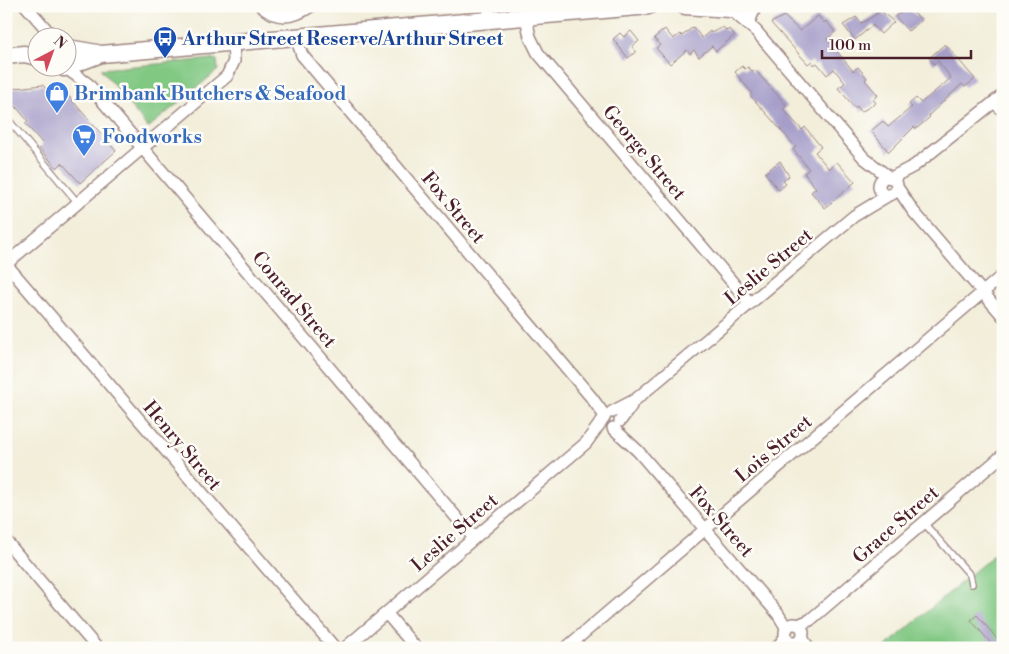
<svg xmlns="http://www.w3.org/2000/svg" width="1009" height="654" font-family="'Libre Bodoni',serif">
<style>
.green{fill:#81c883;stroke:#667457}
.building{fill:#a69ec9}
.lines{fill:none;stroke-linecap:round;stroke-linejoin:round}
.lane-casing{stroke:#9e8682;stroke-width:8}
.street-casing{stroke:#9e8682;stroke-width:14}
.secondary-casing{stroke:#9e8682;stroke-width:19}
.lane{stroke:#fff;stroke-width:5.5}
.street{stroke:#fff;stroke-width:11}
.secondary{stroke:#fff;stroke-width:16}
.labels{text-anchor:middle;stroke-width:5;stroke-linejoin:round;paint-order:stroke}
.transit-label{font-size:19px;font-weight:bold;fill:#164399;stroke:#fdfcf7;text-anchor:start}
.shop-label{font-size:19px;font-weight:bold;fill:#366cbe;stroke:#fdfcf7;text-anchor:start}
.street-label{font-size:19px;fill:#4a1f2b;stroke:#fdfcf7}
</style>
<rect width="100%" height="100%" fill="#fdfcf7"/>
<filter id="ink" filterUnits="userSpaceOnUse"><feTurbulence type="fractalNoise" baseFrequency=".02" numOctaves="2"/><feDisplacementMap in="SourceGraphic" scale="10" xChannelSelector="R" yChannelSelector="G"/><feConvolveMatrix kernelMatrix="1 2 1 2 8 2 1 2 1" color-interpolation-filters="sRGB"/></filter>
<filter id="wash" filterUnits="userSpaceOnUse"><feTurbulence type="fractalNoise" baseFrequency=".0096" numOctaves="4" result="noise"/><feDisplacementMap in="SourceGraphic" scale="20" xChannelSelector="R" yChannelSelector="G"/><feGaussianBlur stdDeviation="1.12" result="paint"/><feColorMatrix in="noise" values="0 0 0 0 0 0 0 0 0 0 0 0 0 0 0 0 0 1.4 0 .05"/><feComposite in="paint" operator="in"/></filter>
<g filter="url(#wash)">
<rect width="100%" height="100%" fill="#f2eeda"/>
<path class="green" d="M213,59L217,60L218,70L148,128L101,69Z
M1003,547V648H884Z"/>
<g id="blocks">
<path class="building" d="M909,9L922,20L908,31L895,16Z
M881,11L894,22L881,34L873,25L855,40L843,25L856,17L861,23L864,22Z
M784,16L800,31L818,16L824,23L826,21L835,32L827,39L853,71L858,67L867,78L865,80L878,95L873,99L876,103L861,112L857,106L855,108L838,88L845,83L834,69L827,75L817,63L814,65L812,61L808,64L771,23Z
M693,27L702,38L710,31L711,33L723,27L727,31L729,29L735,35L716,51L712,46L699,57L694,50L690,54L687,50L670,64L656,48L660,45L654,38L665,29L673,39L680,34L682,36Z
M631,31L639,41L632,47L636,52L628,58L613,39L620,33L624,37Z
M945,44L975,79L965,87L962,84L929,115L930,117L916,129L914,127L889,152L871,131L883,121L888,127L912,107L909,104L916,98L921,103L951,78L938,61L934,64L929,58Z
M742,66L745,69L748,67L753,72L755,70L787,106L783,109L802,130L805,127L821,147L815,152L829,169L837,162L855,182L825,208L811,192L816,188L804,173L809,169L793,149L796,147L750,95L752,93L735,72Z
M58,84L116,151L80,183L62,163L57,168L39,148L43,144L25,123L28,121L6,95L15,88L43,85L48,92Z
M780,161L789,176L783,181L786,184L779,190L765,173Z
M977,615L1003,646V648H995L971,620Z"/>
</g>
</g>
<g filter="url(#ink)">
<use href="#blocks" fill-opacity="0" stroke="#9e8682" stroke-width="1"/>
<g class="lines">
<g class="lane-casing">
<path id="lane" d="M993,104L1003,116
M6,117L78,203
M923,522L970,575L972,584"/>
</g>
<g class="street-casing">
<path id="street" d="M26,6L54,38
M261,6C277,20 294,18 311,6
M488,6L490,20
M730,9L756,31L864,158L890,178
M526,17L530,37L538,53L750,303
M296,37L302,55L591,397L605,416
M66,68L88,84L474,538
M879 186a9 9 0 1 1 18 0a9 9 0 1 1-18 0Z
M891,178L914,166L1003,95
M897,187L913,211L1003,316
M6,264L335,648
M6,264L227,76L234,61L233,43
M612,412L635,400L854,216L887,196
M620,421L631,406
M613,428L638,451L778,614L787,629
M6,541L97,648
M387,614L416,648
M785 633a9 9 0 1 1 18 0a9 9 0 1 1-18 0Z
M798,625L810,620L1003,455
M802,637L808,648
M345,648L586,443L604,418
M566,648L1003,275
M777,648L786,636"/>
</g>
<g class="secondary-casing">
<path id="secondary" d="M685,6L730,9L736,6
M748,18L753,6
M68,48L97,53
M6,56L24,54L38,57
M64,68L101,54L649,6"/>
</g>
<use href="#lane" class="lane"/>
<use href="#street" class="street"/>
<use href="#secondary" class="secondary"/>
</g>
</g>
<defs>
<g id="bus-pin" transform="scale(1.25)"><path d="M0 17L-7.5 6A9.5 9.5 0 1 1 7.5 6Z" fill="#1a4fb4" stroke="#fdfcf7"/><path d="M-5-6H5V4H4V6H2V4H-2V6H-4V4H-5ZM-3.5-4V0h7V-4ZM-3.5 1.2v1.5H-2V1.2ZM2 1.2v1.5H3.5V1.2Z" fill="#fff"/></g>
<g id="shop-pin" transform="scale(1.25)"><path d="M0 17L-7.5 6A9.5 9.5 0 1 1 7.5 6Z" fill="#3f7fe0" stroke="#fdfcf7"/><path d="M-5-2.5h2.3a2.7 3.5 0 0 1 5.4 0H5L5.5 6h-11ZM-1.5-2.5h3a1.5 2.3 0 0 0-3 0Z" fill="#fff"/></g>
<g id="supermarket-pin" transform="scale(1.25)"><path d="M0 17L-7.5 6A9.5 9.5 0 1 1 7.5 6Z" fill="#3f7fe0" stroke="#fdfcf7"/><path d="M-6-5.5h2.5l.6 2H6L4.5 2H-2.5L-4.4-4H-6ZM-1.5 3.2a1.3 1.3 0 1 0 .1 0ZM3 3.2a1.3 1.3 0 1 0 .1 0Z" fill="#fff"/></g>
</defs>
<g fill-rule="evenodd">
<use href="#bus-pin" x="165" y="38"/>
<use href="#shop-pin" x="57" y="93"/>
<use href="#supermarket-pin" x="84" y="136"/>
</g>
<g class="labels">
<g class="transit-label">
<text x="182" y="45">Arthur Street Reserve/Arthur Street</text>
</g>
<g class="shop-label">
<text x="74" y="100">Brimbank Butchers &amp; Seafood</text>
<text x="102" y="143">Foodworks</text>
</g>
<g class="street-label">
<text transform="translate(645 152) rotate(50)" y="7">George Street</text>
<text transform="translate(454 207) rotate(50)" y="7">Fox Street</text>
<text transform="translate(768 266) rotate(-40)" y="7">Leslie Street</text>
<text transform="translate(295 299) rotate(50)" y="7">Conrad Street</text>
<text transform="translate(183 445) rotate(50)" y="7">Henry Street</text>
<text transform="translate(773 448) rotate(-40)" y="7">Lois Street</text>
<text transform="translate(722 521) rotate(49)" y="7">Fox Street</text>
<text transform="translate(895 524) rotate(-41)" y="7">Grace Street</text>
<text transform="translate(454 532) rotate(-41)" y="7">Leslie Street</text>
</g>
</g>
<rect width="1009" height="654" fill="none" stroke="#fdfcf7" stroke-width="25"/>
<g transform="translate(52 52) rotate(41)"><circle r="24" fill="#fdfcf7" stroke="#b5a4a5"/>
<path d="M0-4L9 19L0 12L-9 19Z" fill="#d1495b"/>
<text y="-8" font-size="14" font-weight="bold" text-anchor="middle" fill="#4a1f2b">N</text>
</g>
<path d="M822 50v8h149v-8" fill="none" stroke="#4a1f2b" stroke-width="2.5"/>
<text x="829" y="50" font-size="15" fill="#4a1f2b" stroke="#fdfcf7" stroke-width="4" paint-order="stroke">100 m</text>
</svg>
